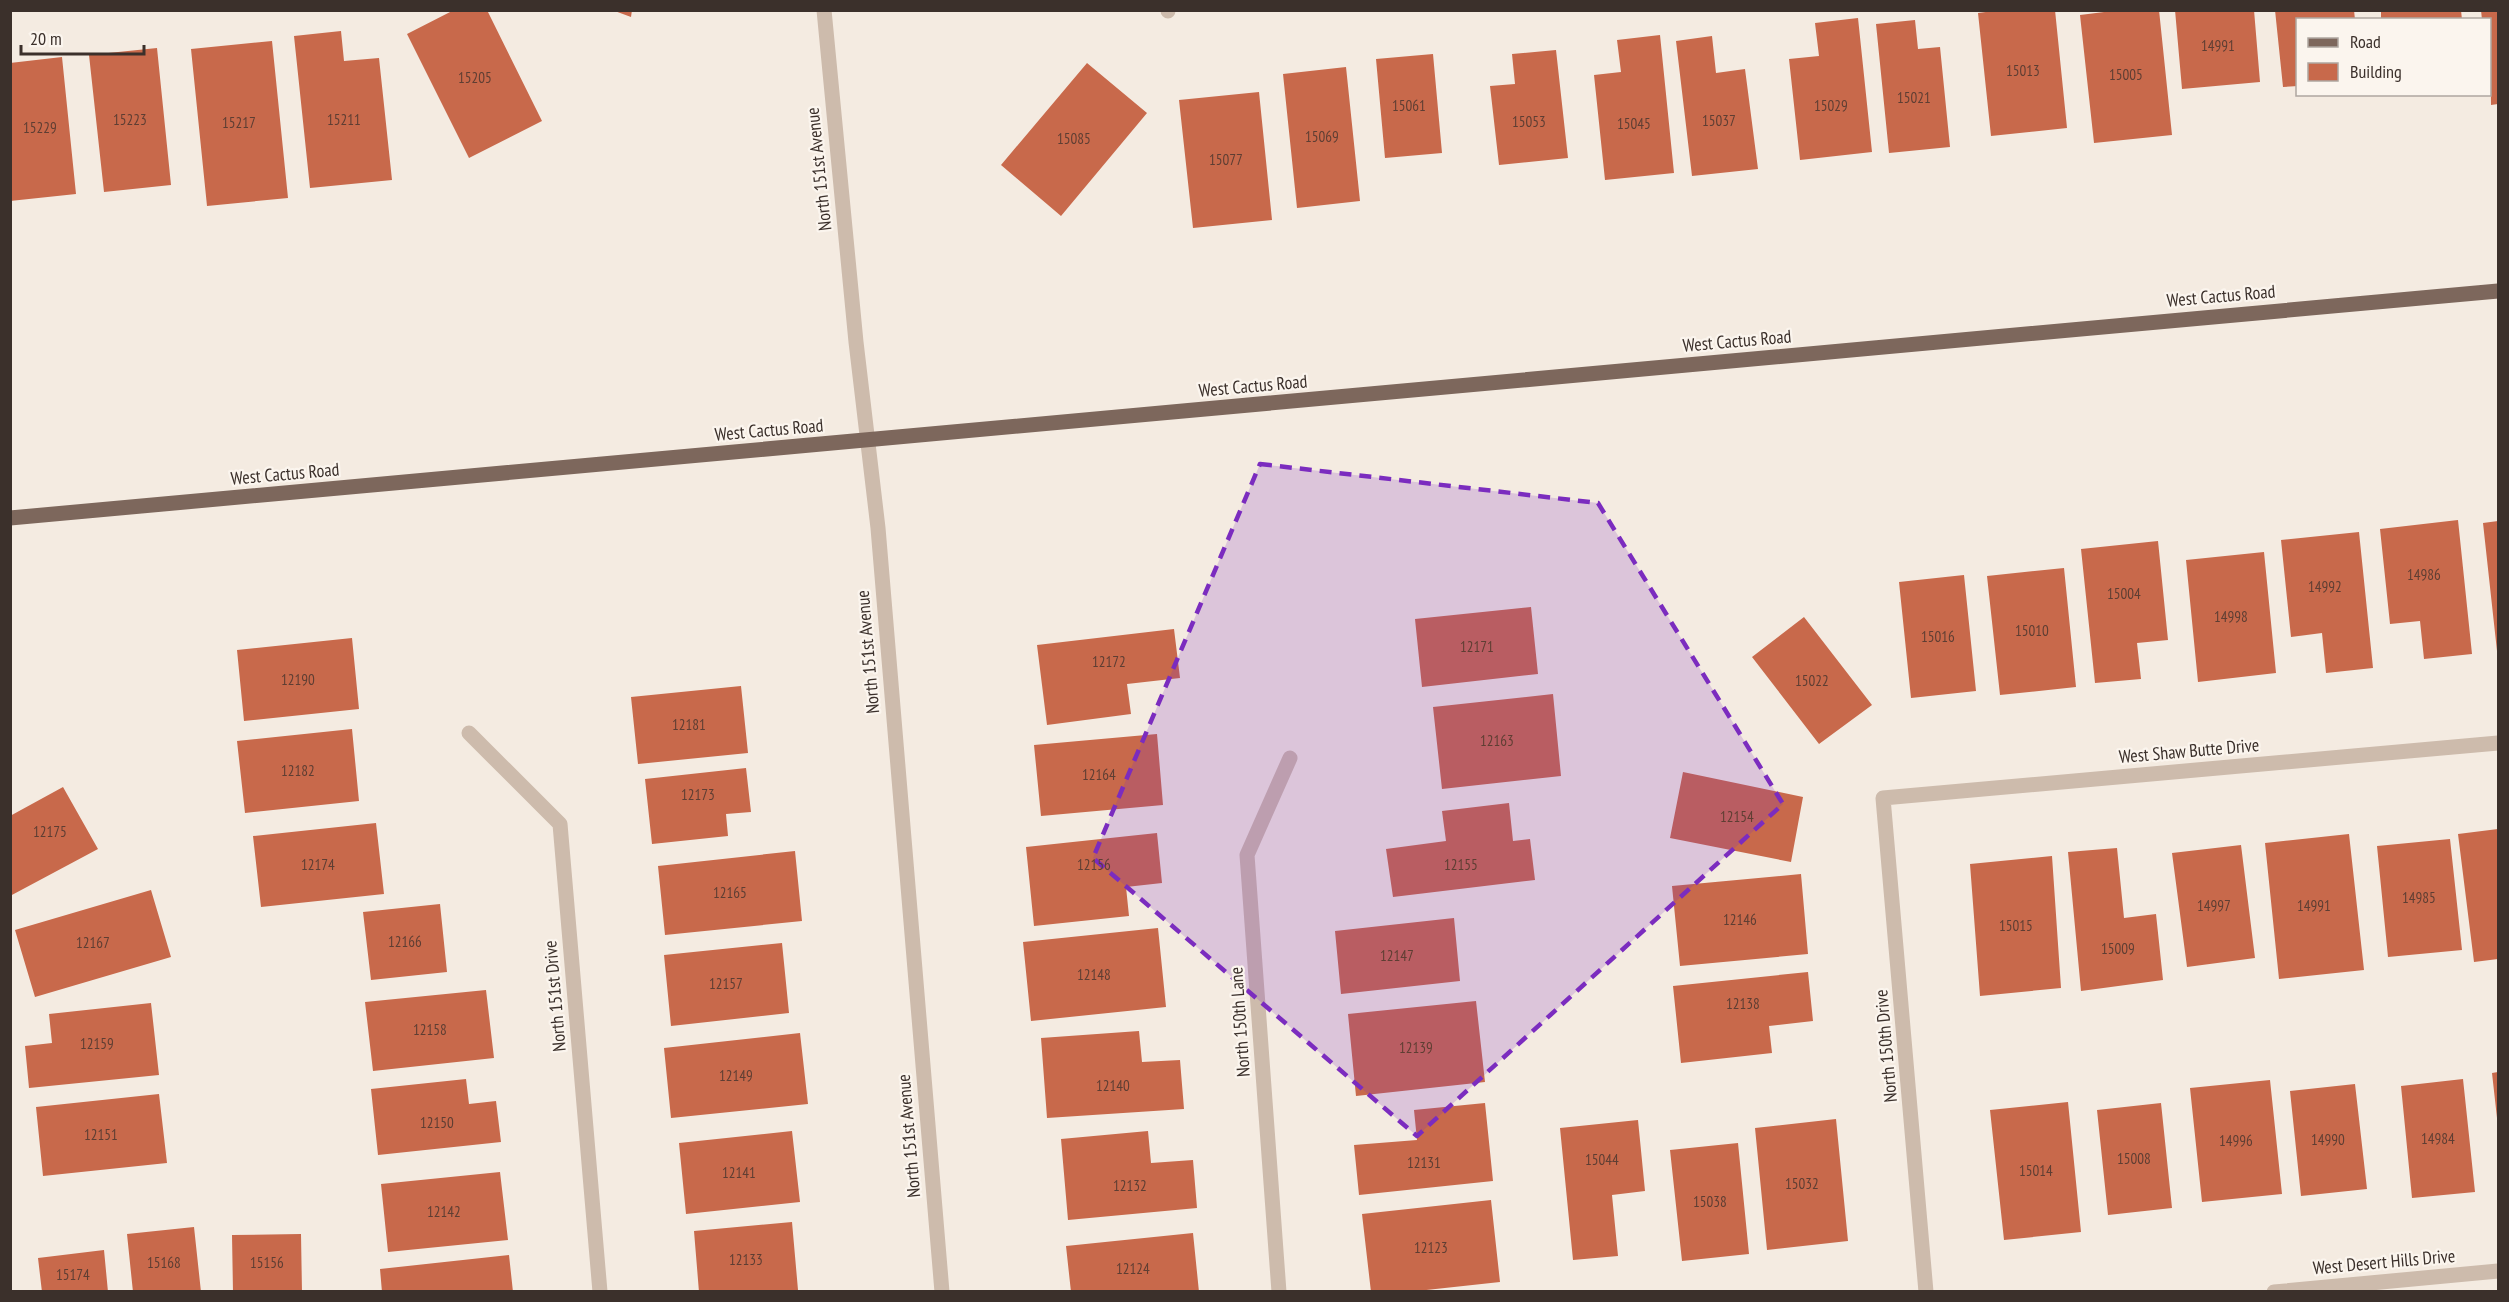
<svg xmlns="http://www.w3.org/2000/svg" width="2509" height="1302" font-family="'PT Sans Narrow',sans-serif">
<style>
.building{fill:#c8694b}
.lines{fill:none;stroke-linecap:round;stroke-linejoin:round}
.minor{stroke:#cdbbac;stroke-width:15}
.major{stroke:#7d675c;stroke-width:15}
.marked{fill:#7b2cbf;fill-opacity:0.2;stroke:#7b2cbf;stroke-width:4.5;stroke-dasharray:12 8;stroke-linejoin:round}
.labels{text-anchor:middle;stroke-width:4.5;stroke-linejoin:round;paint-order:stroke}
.number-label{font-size:15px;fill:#5e3e33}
.street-label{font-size:18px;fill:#3b302b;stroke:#fbf5ee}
</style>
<rect width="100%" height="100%" fill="#f4ebe1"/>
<path class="building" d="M454,10H487L542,121L469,158L407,34Z
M612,10H632L631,17Z
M2001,10H2055L2067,128L1991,136L1978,13Z
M2120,10H2159L2172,135L2094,143L2080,15Z
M2175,10H2254L2260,82L2182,89Z
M2275,10H2354L2355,20H2298V86L2283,87Z
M2381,10H2461L2462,20H2381Z
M2481,10H2498V104L2491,105L2490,20H2482Z
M1858,18L1872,152L1800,160L1789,59L1819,56L1815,23Z
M1915,20L1918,49L1940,47L1950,147L1889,153L1876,24Z
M341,31L344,61L379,58L392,180L310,188L294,36Z
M1660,35L1674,173L1605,180L1594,75L1621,72L1617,40Z
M1712,36L1716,73L1745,69L1758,169L1692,176L1676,41Z
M272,41L288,198L207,206L191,49Z
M157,48L171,185L104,192L89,55Z
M1556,50L1568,158L1499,165L1490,86L1515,84L1512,54Z
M1433,54L1442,153L1385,158L1376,59Z
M62,57L76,194L10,201V63Z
M1087,63L1147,113L1061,216L1001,165Z
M1346,67L1360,201L1297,208L1283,74Z
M1259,92L1272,220L1193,228L1179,100Z
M2458,520L2472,654L2424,659L2420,621L2390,624L2380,529Z
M2498,521V651H2497L2483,523Z
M2359,532L2373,668L2326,673L2322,633L2291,637L2281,540Z
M2158,541L2168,640L2137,643L2141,679L2095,683L2081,549Z
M2264,552L2276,673L2198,682L2186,560Z
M2064,568L2076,687L2000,695L1987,576Z
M1964,575L1976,691L1911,698L1899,582Z
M1531,607L1538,674L1422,687L1415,619Z
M1804,617L1872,705L1819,744L1752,657Z
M1174,629L1180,678L1127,684L1131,714L1047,725L1037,645Z
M352,638L359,709L244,721L237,650Z
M741,686L748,753L638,764L631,697Z
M1553,694L1561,776L1442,789L1433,707Z
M352,729L359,801L245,813L237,741Z
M1157,734L1163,805L1041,816L1034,745Z
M746,768L751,812L726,814L728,836L652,844L645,779Z
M1683,772L1803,797L1791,862L1670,838Z
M63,787L98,849L10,896V816Z
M1509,803L1513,841L1530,839L1535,880L1393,897L1386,849L1446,841L1442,811Z
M376,823L384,894L261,907L253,836Z
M2498,829V959L2474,962L2458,834Z
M1157,833L1162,883L1126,887L1129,916L1034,926L1026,847Z
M2349,834L2364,970L2279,979L2265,843Z
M2450,839L2462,950L2388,957L2377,846Z
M2241,845L2255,958L2187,967L2172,853Z
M2117,848L2124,918L2156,914L2163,980L2081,991L2068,852Z
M795,851L802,921L665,935L658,866Z
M2052,856L2061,988L1980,996L1970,864Z
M1801,874L1808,954L1680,966L1672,886Z
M151,890L171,957L35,997L15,930Z
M440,904L447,972L371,980L363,912Z
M1454,918L1460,981L1341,994L1335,931Z
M1158,928L1166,1007L1031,1021L1023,942Z
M782,943L789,1013L671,1026L664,955Z
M1808,972L1813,1021L1769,1026L1772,1053L1681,1063L1673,986Z
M486,990L494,1058L373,1071L365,1002Z
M1476,1001L1485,1082L1356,1096L1348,1014Z
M151,1003L159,1075L29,1088L25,1046L52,1043L49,1014Z
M1139,1031L1142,1062L1180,1060L1184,1109L1047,1118L1041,1038Z
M800,1033L808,1104L671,1118L664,1048Z
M2498,1072V1118H2497L2492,1073Z
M466,1079L469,1104L496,1101L501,1142L378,1155L371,1089Z
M2463,1079L2475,1192L2412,1198L2401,1086Z
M2270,1080L2282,1194L2202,1202L2190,1088Z
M2355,1084L2367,1189L2301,1196L2290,1091Z
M159,1094L167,1163L43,1176L36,1107Z
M2068,1102L2081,1232L2004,1240L1990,1110Z
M1485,1103L1493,1181L1359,1195L1354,1145L1417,1140L1414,1110Z
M2161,1103L2172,1208L2108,1215L2097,1110Z
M1836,1119L1848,1241L1767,1250L1755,1128Z
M1638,1120L1645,1191L1612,1195L1618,1256L1573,1260L1560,1128Z
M792,1131L800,1202L686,1214L679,1143Z
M1148,1131L1151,1163L1193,1160L1197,1208L1068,1220L1061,1139Z
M1738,1143L1749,1254L1682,1261L1670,1150Z
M500,1172L508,1240L388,1252L381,1184Z
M1491,1200L1500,1282L1408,1292H1371L1362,1214Z
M792,1222L798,1290L699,1292L694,1231Z
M194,1227L201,1292H133L127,1234Z
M1193,1233L1199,1292H1071L1066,1246Z
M301,1234L302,1292H233L232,1235Z
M104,1250L108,1292H42L38,1258Z
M509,1255L513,1292H382L380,1269Z"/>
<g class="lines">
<path class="minor" d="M824,10L856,342L878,528L942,1292
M1168,11V10
M469,733L560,824L600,1292
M1279,1292L1247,855L1290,758
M1926,1292L1883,798L2498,743
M2274,1292L2498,1271"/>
<path class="major" d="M10,518L2498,291"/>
</g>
<path class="marked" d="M1260,464L1598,503L1783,804L1417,1136L1093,858Z"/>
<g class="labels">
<g class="number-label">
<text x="2218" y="51">14991</text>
<text x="2023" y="76">15013</text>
<text x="2126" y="80">15005</text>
<text x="475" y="83">15205</text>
<text x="1914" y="103">15021</text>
<text x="1409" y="111">15061</text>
<text x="1831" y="111">15029</text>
<text x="130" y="125">15223</text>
<text x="344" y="125">15211</text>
<text x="1719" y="126">15037</text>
<text x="1529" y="127">15053</text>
<text x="239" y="128">15217</text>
<text x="1634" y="129">15045</text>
<text x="40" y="133">15229</text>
<text x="1322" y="142">15069</text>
<text x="1074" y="144">15085</text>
<text x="1226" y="165">15077</text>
<text x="2424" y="580">14986</text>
<text x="2325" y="592">14992</text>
<text x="2124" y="599">15004</text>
<text x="2231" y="622">14998</text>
<text x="2032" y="636">15010</text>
<text x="1938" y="642">15016</text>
<text x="1477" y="652">12171</text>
<text x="1109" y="667">12172</text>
<text x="298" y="685">12190</text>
<text x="1812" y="686">15022</text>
<text x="689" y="730">12181</text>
<text x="1497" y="746">12163</text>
<text x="298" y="776">12182</text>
<text x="1099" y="780">12164</text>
<text x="698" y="800">12173</text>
<text x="1737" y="822">12154</text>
<text x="50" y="837">12175</text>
<text x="318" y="870">12174</text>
<text x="1094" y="870">12156</text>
<text x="1461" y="870">12155</text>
<text x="730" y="898">12165</text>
<text x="2419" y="903">14985</text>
<text x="2214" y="911">14997</text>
<text x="2314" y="911">14991</text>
<text x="1740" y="925">12146</text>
<text x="2016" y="931">15015</text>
<text x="405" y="947">12166</text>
<text x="93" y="948">12167</text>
<text x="2118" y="954">15009</text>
<text x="1397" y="961">12147</text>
<text x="1094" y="980">12148</text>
<text x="726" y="989">12157</text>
<text x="1743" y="1009">12138</text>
<text x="430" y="1035">12158</text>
<text x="97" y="1049">12159</text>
<text x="1416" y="1053">12139</text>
<text x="736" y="1081">12149</text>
<text x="1113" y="1091">12140</text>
<text x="437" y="1128">12150</text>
<text x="101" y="1140">12151</text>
<text x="2438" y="1144">14984</text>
<text x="2328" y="1145">14990</text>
<text x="2236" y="1146">14996</text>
<text x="2134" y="1164">15008</text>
<text x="1602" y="1165">15044</text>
<text x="1424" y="1168">12131</text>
<text x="2036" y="1176">15014</text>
<text x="739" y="1178">12141</text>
<text x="1802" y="1189">15032</text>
<text x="1130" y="1191">12132</text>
<text x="1710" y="1207">15038</text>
<text x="444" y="1217">12142</text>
<text x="1431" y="1253">12123</text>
<text x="746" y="1265">12133</text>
<text x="164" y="1268">15168</text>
<text x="267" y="1268">15156</text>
<text x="1133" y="1274">12124</text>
<text x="73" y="1280">15174</text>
</g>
<g class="street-label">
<text transform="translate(819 169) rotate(-96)" y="6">North 151st Avenue</text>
<text transform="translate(2221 296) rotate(-5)" y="6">West Cactus Road</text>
<text transform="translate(1737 341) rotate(-5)" y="6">West Cactus Road</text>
<text transform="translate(1253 386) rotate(-5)" y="6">West Cactus Road</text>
<text transform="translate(769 430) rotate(-5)" y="6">West Cactus Road</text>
<text transform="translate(285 474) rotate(-5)" y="6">West Cactus Road</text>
<text transform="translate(868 652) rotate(-95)" y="6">North 151st Avenue</text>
<text transform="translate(2189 751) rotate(-5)" y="6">West Shaw Butte Drive</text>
<text transform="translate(555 996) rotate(-95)" y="6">North 151st Drive</text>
<text transform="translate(1240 1022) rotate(-94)" y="6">North 150th Lane</text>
<text transform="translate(1886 1046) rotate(-95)" y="6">North 150th Drive</text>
<text transform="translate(909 1136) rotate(-95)" y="6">North 151st Avenue</text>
<text transform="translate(2384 1262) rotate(-5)" y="6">West Desert Hills Drive</text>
</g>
</g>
<rect width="2509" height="1302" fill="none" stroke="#3b302b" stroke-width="24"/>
<rect x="2296" y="18" width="195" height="78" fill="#fbf5ee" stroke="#aea6a0" stroke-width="1.5"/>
<rect x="2308" y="38" width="30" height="9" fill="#7d675c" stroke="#aea6a0" stroke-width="1.5"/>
<text x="2350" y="48" font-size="18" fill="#3b302b">Road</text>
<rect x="2308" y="63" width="30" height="18" fill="#c8694b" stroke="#aea6a0" stroke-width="1.5"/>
<text x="2350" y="78" font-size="18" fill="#3b302b">Building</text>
<path d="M21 45v9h123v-9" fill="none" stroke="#3b302b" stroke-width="3"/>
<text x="30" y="45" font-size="18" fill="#3b302b" stroke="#fbf5ee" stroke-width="4.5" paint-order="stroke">20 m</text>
</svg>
